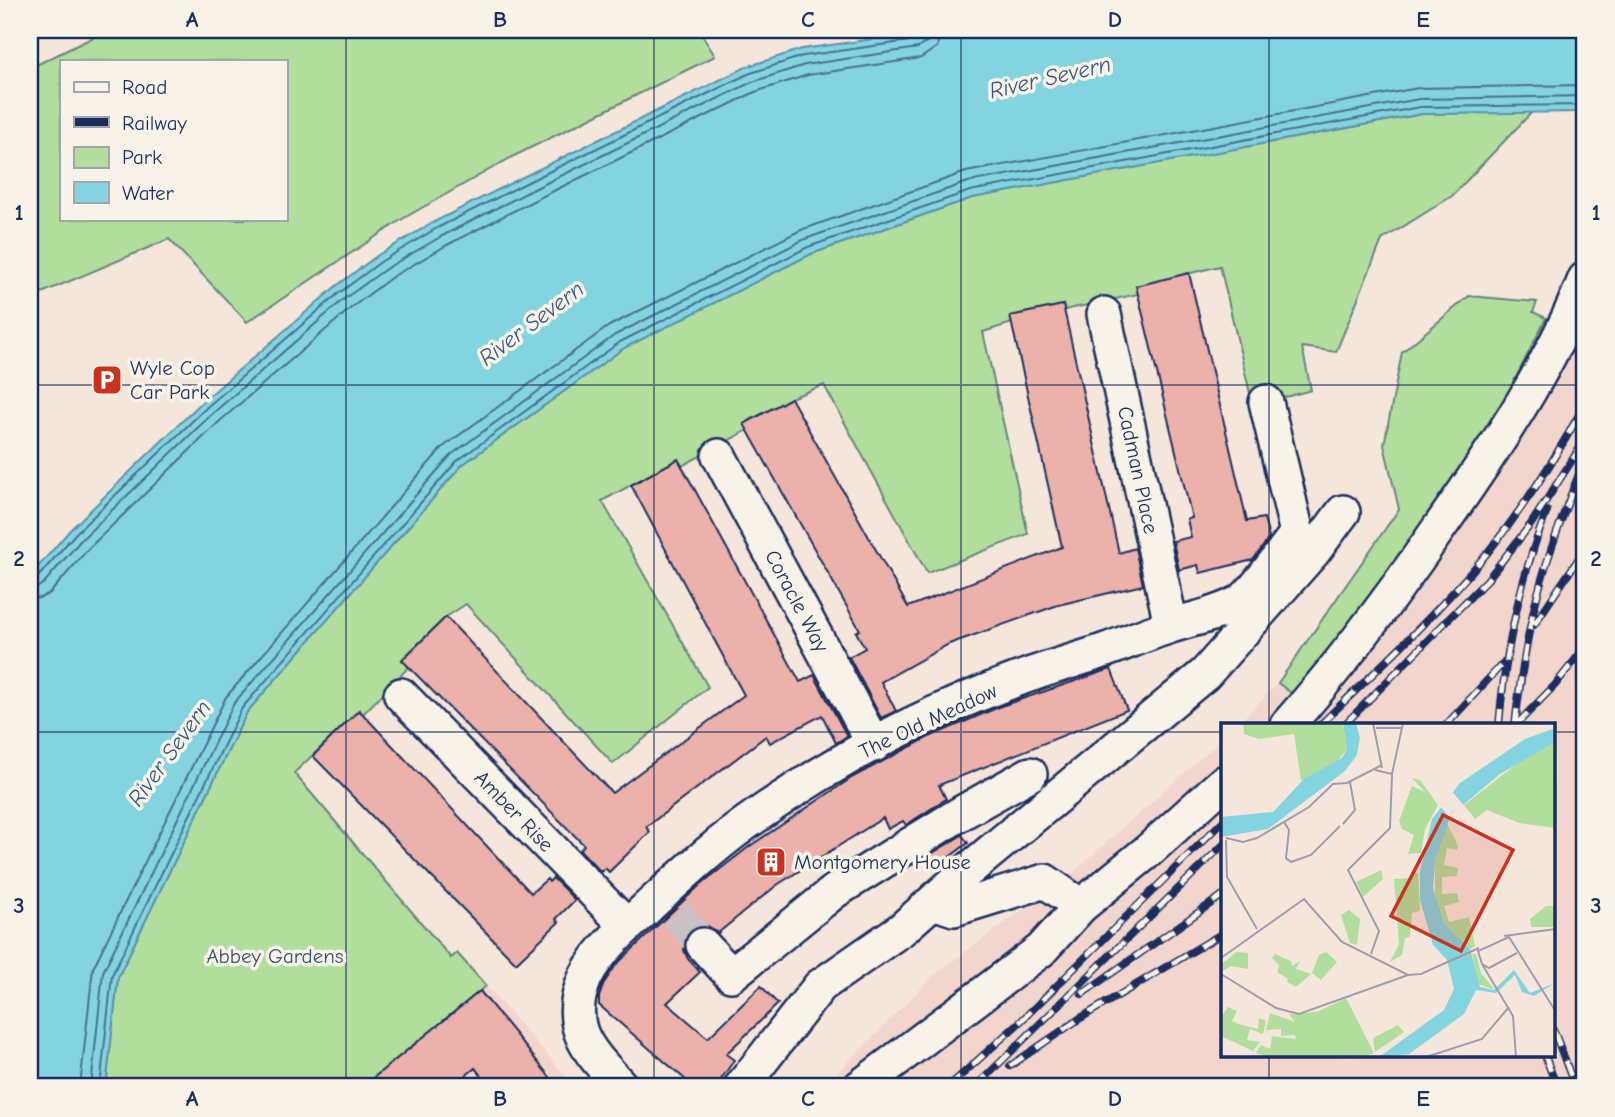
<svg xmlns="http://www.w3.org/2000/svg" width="1615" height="1117" font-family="'Comic Neue',sans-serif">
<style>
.built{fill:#f2d6cd}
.green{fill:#b1de9d;stroke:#66867e;stroke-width:2;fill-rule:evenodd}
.water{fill:#84d4df;stroke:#5a92ab;stroke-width:2}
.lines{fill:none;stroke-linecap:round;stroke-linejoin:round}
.shore{stroke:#457192;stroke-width:2}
.building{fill:#ecb1ab;stroke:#1b2f5e;stroke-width:2}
.minor-tunnel{stroke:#c9c1c3;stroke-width:33;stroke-dasharray:33 17;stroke-linecap:butt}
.minor-casing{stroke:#1b2f5e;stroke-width:38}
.minor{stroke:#f7f3e8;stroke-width:33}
.rail-casing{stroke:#1b2f5e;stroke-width:8}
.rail{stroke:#f7f3e8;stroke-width:5;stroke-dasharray:16;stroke-linecap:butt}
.grid{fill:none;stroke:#1b2f5e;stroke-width:2;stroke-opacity:0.55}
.labels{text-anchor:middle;stroke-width:7;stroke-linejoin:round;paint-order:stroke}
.poi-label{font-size:21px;fill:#1b2f5e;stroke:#f7f3e8;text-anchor:start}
.street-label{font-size:21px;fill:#1b2f5e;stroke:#f7f3e8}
.park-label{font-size:21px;fill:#39526b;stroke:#f7f3e8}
.water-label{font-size:23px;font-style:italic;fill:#35587e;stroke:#f7f3e8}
.inset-road{fill:none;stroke:#9e9daa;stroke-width:2}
.view{fill:#c8321e;fill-opacity:0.15;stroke:#c8321e;stroke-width:3.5}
.inset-edge{fill:none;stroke:#1b2f5e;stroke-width:3.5}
.neatline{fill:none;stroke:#1b2f5e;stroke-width:2.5}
.grid-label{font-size:23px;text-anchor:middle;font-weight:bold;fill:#1b2f5e}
</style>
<rect width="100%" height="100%" fill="#f5e6dc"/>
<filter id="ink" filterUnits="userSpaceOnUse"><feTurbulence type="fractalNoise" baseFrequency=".0143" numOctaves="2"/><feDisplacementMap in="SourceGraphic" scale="14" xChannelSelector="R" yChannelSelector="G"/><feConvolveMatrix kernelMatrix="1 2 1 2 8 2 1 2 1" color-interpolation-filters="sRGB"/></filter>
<g filter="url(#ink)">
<path class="built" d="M1543,326L1585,348V1087H823L935,974L1070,875L1223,738V1056H1554V725H1237L1278,683L1299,699L1499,411Z
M486,986L576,1087H362L480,991Z"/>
<path class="green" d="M108,30H699L715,56L514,156L404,218L247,322L169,239L30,298V68ZM61,61H285V219H61Z
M1532,112L1452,196L1382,240L1336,352L1302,347L1311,390L1253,406L1220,266L1137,286L1138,294L1064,310L1063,305L1011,316L1012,323L983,332L1028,534L927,573L824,385L791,398L745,423L748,430L682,466L678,459L602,501L708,687L613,764L466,604L446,617L402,659L409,667L363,714L359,711L294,773L451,958L457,953L486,986L362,1087H106L118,977L247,712L462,465L624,348L811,254L972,198L1422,114Z
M1469,296L1537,302L1533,312L1546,318L1499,411L1401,567L1299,699L1278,683L1399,509L1384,445L1402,352Z"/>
<path class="water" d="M938,30H1585V112L1422,114L972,198L811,254L624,348L462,465L247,712L118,977L106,1087H30V576L70,530L202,402L335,287L378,255L434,222L523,177L746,67L802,49Z"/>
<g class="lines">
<path class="shore" d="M30,580L38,577L75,534L207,407L339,293L382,261L437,228L526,183L748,74L803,56L916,40L921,36L922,30
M30,589L37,588L44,583L81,540L212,414L344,299L387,268L442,236L530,191L752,82L805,65L918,48L928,41L931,30
M30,599L40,598L50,593L89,548L220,421L351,308L392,277L447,245L535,200L755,92L808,75L921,58L937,47L941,30
M80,1087L93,968L226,697L443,447L609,326L801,230L966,172L1418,88L1585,85
M91,1087L103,972L234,703L451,455L615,335L805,239L968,182L1419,99L1585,96
M100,1087L112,975L242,708L457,461L620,342L808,247L970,191L1420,107L1585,105"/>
</g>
<path class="building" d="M1189,273L1247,521L1264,518L1269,538L1253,560L1200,573L1198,565L1179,570L1173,541L1191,537L1187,519L1192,518L1136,286Z
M1063,305L1119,553L1135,548L1143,585L1058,605L949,644L881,682L896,711L881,718L849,657L865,648L856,632L860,630L744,424L791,398L908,607L1062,547L1010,316Z
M678,459L800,682L814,675L847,736L836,743L822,715L770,743L766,736L646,827L650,832L609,872L605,868L601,872L580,850L584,845L402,660L446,617L612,793L744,695L631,485Z
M1111,669L1127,710L939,785L946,799L906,825L903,821L888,829L883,818L777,885L718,933L708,926H698L689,931L684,940V950L688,959L700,972L667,1003L708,1038L761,986L778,1004L726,1054L734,1060L716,1087H694L599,1005V997L604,983L616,965L701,884L750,846L853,777L927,738L1001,706Z
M359,710L531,893L547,879L549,882L553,878L575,900L556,919L559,922L516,963L313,756Z
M962,835L968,843L936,867L928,856Z
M480,991L558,1087H490L475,1068L452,1087H362Z"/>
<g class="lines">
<path class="minor-tunnel" d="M675,914L703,945"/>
<g class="minor-casing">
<path id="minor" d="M1104,314L1171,625
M719,456L874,745
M401,695L627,926
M1287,725C1342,664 1390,599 1437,531C1492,453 1550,368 1585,279
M933,902L954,909L1045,881L1081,906
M703,945L731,975L835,891L963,812L1030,774
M622,1087C594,1056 566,1033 582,986C591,956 627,927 649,906C684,874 719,841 759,814C838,759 929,711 1021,678C1049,667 1078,660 1106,650C1128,642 1149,633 1171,626C1194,618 1218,615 1240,602C1254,594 1285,548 1297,533L1266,402
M741,1087L820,986L902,929L966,872L1205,674L1314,551L1343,512
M860,1087L1041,950L1081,906L1148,851L1223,783"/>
</g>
<use href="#minor" class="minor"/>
<g class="rail-casing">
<path id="rail" d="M1534,625L1585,549
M1585,639C1575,715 1576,792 1585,868
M1320,725C1378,669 1437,614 1488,552C1525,506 1557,456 1585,404
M1344,725L1487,580L1531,524L1585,440
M1446,725L1505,661
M1499,725C1505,652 1520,578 1547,511
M1515,725C1520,682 1526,639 1537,597C1549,550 1567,504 1585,459
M1516,725L1555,685L1583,650
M1082,994L1223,895
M1554,1031L1575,1087
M1545,1056L1557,1087
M1010,1066L1079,1019L1223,933
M948,1087L1020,1022L1223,821
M975,1087L1223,845"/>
</g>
<use href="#rail" class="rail"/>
</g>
</g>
<path class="grid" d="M346,30V1087M654,30V1087M961,30V1087M1269,30V725M30,385H1585M30,732H1223M1554,732H1585M1269,1056V1087"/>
<defs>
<g id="parking-square" transform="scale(1.575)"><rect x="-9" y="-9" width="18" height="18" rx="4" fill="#c8321e" stroke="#f7f3e8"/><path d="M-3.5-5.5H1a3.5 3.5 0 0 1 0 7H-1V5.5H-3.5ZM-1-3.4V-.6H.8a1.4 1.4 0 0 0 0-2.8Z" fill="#fff"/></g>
<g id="building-square" transform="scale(1.575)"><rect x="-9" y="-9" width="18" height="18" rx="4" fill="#c8321e" stroke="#f7f3e8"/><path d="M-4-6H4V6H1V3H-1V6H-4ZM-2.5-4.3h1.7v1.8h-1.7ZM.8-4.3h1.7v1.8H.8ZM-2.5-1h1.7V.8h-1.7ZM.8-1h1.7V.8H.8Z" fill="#fff"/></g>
</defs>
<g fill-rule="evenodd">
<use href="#parking-square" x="107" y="380"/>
<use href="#building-square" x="771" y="862"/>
</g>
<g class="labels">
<g class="poi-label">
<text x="130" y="375">Wyle Cop<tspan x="130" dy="24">Car Park</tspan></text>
<text x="794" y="869">Montgomery House</text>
</g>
<g class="street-label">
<text transform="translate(1138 470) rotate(78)" y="7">Cadman Place</text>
<text transform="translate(797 601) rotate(62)" y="7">Coracle Way</text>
<text transform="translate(928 721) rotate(-25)" y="7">The Old Meadow</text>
<text transform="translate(514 811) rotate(46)" y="7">Amber Rise</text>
</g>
<g class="park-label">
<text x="275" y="963">Abbey Gardens</text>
</g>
<g class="water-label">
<text transform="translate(1050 77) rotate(-13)" y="8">River Severn</text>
<text transform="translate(531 323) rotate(-37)" y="8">River Severn</text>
<text transform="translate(169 753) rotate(-54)" y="8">River Severn</text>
</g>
</g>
<g transform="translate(1221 723)">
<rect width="334" height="334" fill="#f5e6dc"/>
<path d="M22,0H122L126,26L113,43L80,58L73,11L38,16L23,11ZM334,19V105L298,100L266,87L254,96L243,82L306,33ZM191,55L199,57L217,82L204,106L200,130L187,131L193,112L181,106L178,98L191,63L204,69ZM226,100L237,123L236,127L226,125L223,142L237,145L236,153L221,154V171L236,170L238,179L223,183L228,199L248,194L254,223L249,226L223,200L214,179V138ZM160,147L162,156L142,174L135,159ZM190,150H197L199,188L191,190L189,214L184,215L181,232L169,239L178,221L173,156L190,155ZM325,183H334V204H310L309,196ZM128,187L139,196L136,222L129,220L120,192ZM15,229L27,230V246L10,243L2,248L1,241ZM105,229L116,239L100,257L91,250L98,232ZM54,231L70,238L71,243L79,238L75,246L90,251L75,264L66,259L67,256L56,249L58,242L51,235ZM251,231H255L260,250L274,267L257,261ZM125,275L153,330L143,334H47L35,330L40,322L49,326L51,313L75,316L74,312L60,313V306L45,307L49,290L74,299L68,291L96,289ZM7,284L16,288L11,298L17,301L37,306L38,295L45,298L42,311L29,306L26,317L39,319L32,328L0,313V294ZM177,302L183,309L154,329L152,315Z" fill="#b1de9d"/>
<path d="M122,0H135L139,15L136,32L124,48L47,106L0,114V94L52,89L83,56L121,35L126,26ZM334,5V19L279,51L230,92L214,138L212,165L223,200L249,226L259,264L273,267L293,247L309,270L334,260L313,273L301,269L294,252L275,270L255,267L243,291L188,331L158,334L223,287L233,266L226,237L212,222L199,177V148L211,96L239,60L304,16Z" fill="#84d4df"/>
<path d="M229,66L245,85L232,98L217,81Z" fill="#f5e6dc"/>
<path class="inset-road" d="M152,0L161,45M155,5H181M154,47L171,51L182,0M63,99L68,107L65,135L70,139L90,132L119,103M122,101L134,87L129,59M5,115L22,119L36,115L88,84L112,61L126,60L161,42M5,117L6,154L36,206M283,213L335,206M296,230L268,245L261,241L257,228L288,214L335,289M150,231L158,208L127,147L169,105L171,52M0,235L83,176L121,219L187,252L200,251L258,225M261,241L292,293L295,334M0,251L55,285L78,291L187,252M205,334L261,316L288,284"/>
<path class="view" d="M222,92L292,127L240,228L170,193Z"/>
<rect width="334" height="334" class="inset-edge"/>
</g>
<rect width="1615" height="1117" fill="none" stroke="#f7f3e8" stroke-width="77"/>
<rect x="60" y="60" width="228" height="161" fill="#f7f3e8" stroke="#9fa5b1" stroke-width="2"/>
<rect x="74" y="82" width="35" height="10" fill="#f7f3e8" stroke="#9fa5b1" stroke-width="2"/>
<text x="122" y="94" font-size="21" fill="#1b2f5e">Road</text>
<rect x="74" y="117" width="35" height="10" fill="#1b2f5e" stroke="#9fa5b1" stroke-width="2"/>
<text x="122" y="130" font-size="21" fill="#1b2f5e">Railway</text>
<rect x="74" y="147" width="35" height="21" fill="#b1de9d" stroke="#9fa5b1" stroke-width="2"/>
<text x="122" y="164" font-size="21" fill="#1b2f5e">Park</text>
<rect x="74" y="182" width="35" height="21" fill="#84d4df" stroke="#9fa5b1" stroke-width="2"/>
<text x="122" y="200" font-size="21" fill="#1b2f5e">Water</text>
<rect x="38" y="38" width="1538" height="1040" class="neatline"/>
<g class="grid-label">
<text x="192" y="27">A</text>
<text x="500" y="27">B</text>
<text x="808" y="27">C</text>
<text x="1115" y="27">D</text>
<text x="1423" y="27">E</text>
<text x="19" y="220">1</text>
<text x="1596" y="220">1</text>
<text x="19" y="566">2</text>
<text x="1596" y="566">2</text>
<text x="19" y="913">3</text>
<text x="1596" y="913">3</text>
<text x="192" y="1106">A</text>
<text x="500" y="1106">B</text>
<text x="808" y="1106">C</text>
<text x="1115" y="1106">D</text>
<text x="1423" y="1106">E</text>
</g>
</svg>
